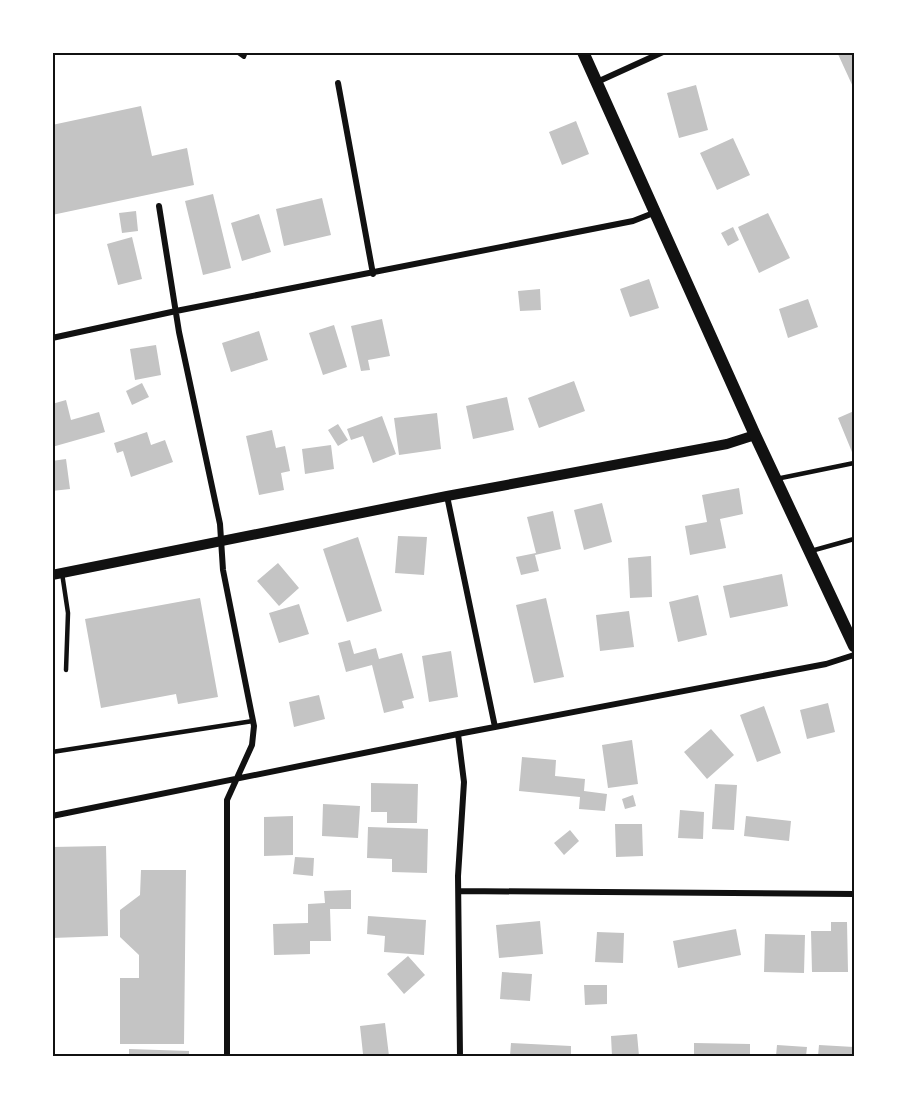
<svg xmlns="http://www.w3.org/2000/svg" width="907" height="1109" font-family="'Crimson Pro',serif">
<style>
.building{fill:#c4c4c4}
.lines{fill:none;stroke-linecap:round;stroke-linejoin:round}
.path{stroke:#111;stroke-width:4}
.service{stroke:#111;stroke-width:4.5}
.minor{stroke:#111;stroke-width:6}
.tertiary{stroke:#111;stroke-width:10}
.secondary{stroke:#111;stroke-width:12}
.neatline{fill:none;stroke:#111;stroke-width:2}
</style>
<rect width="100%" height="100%" fill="#fff"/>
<path class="building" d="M837,52H854V89Z
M696,85L708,130L679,138L667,93Z
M141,106L152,156L187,148L194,185L52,215V125Z
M576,121L589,154L562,165L549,132Z
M733,138L750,175L717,190L700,153Z
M213,194L231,268L203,275L185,201Z
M322,198L331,235L284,246L276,209Z
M136,211L138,231L122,233L119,213Z
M768,213L790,258L759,273L738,227Z
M259,214L271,252L242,261L231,223Z
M733,227L739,240L728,246L721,233Z
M132,237L142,279L118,285L107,244Z
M649,279L659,308L630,317L620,289Z
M540,289L541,310L520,311L518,291Z
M808,299L818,327L788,338L779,309Z
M382,319L390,356L368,360L370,370L361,371L351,326Z
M334,325L347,367L323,375L309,333Z
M259,331L268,360L231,372L222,343Z
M156,345L161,375L135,380L130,349Z
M574,381L585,411L539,428L528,398Z
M142,383L149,397L132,405L126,391Z
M507,397L514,430L473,439L466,406Z
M66,400L71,420L99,412L105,432L52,447V404Z
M854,411V451L852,452L838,418Z
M437,413L441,449L399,455L394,418Z
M382,416L396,454L373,463L363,436L351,440L347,429Z
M338,424L348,440L338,446L328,430Z
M272,430L276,448L285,446L290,471L281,473L284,490L259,495L246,436Z
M147,432L151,445L165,440L173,462L131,477L123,451L117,453L114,443Z
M331,445L334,469L305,474L302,449Z
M66,459L70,489L52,491V461Z
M739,488L743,514L720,519L726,548L690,555L685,526L707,522L702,495Z
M602,503L612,542L584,550L574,510Z
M553,511L561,549L535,555L539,571L521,575L516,557L536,553L527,517Z
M398,536L427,537L424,575L395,573Z
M358,537L382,611L347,622L323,549Z
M651,556L652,597L630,598L628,558Z
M278,563L299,588L279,606L257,581Z
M782,574L788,606L730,618L723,586Z
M698,595L707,635L678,642L669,602Z
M200,598L218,697L178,704L176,694L101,708L85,619Z
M546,598L564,677L534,683L516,605Z
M299,604L309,634L279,643L269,613Z
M629,611L634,647L600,651L596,615Z
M350,640L354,654L376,648L379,659L402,653L414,698L402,701L404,708L384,713L372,665L346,672L338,643Z
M451,651L458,697L429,702L422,656Z
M319,695L325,719L294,727L289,702Z
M828,703L835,732L807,739L800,710Z
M764,706L781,753L757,762L740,715Z
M711,729L734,755L707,779L684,752Z
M632,740L638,784L608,788L602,745Z
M522,757L556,760L555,776L585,779L584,791L607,794L605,811L579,809L580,797L519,791Z
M371,783L418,784L417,823H387V812H371Z
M715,784L737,785L734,830L712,829Z
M633,795L636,806L625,809L622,799Z
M323,804L360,806L358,838L322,836Z
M680,810L704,812L703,839L678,838Z
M293,816V855L264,856V817Z
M746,816L791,821L789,841L744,836Z
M615,824H642L643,856L616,857Z
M368,827L428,829L427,873L392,872V859L367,858Z
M570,830L579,841L564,855L554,843Z
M106,846L108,936L52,938V847Z
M295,857L314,858L313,876L293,874Z
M141,870H186L184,1044H120V978H139V955L120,937V910L140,895Z
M351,890V909H330L331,941H310V954L274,955L273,924L308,923V904L325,903L324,891Z
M368,916L426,920L424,955L384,952L385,936L367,934Z
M540,921L543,954L499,958L496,925Z
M831,922H847L848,972H812L811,931H831Z
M736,929L741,955L678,968L673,941Z
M597,932L624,933L623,963L595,962Z
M765,934L805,935L804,973L764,972Z
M408,956L425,975L404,994L387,974Z
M502,972L532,974L530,1001L500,999Z
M584,985H607V1004L585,1005Z
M385,1023L389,1056H354L363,1054L360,1026Z
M637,1034L639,1056H612L611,1036Z
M511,1043L571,1046V1056H510Z
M694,1043L750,1044V1056H694Z
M777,1045L807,1047L806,1056H776Z
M819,1045L854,1047V1056H818Z
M129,1049L189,1051V1056H129Z"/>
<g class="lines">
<path class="path" d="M237,52L244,57L246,52"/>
<path class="service" d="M776,479L854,463
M811,551L854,539
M62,573L68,613L66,670
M52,752L253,721"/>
<path class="minor" d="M597,82L663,52
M338,83L373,274
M159,206L179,332L220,524L223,570L254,726L252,745L227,800V1056
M52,338L176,311L633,221L656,212
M447,496L495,727
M458,734L464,782L458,876L460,1056
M52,816L458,734L826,664L854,655
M459,891L854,894"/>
<path class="tertiary" d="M52,575L447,496L727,444L755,435"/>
<path class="secondary" d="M583,52L755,435L854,646"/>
</g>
<rect width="907" height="1109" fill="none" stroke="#ffffff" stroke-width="108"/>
<rect x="54" y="54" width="799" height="1001" class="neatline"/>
</svg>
